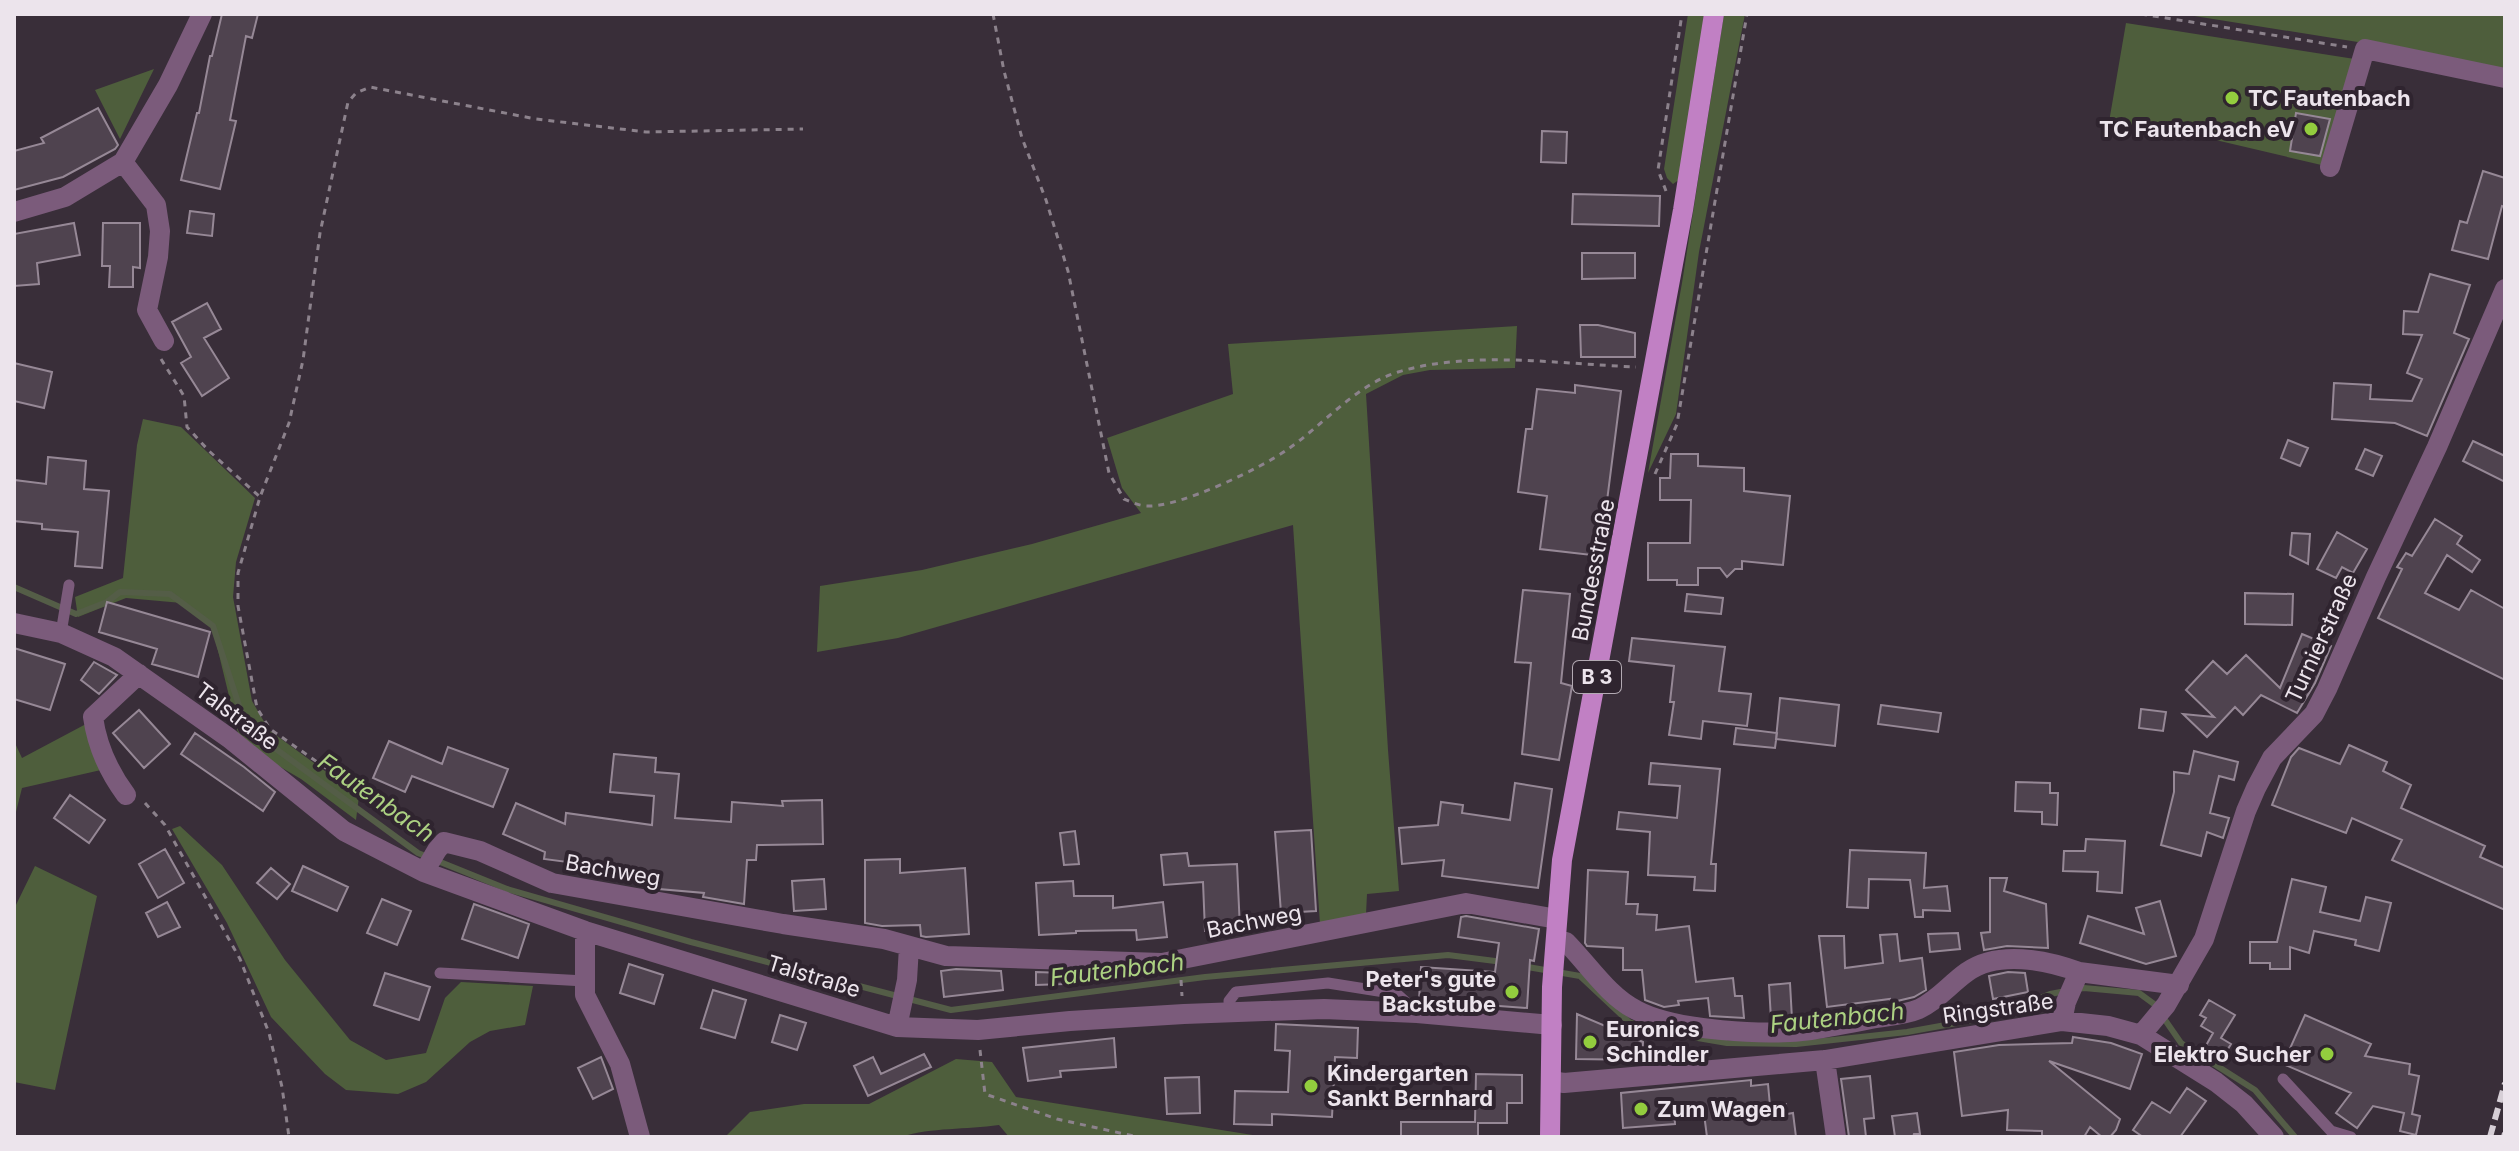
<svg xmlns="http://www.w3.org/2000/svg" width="2519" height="1151" font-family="Inter,sans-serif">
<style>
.green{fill:#4e5e3c}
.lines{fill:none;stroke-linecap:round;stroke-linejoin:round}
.stream{stroke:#545d47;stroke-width:6}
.building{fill:#4f434f;stroke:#968896;stroke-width:2}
.path{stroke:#8c828c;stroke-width:3;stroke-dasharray:6 6;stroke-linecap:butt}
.service{stroke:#7b5b7b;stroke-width:11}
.minor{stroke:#7b5b7b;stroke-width:20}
.primary{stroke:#c180c4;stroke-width:20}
.rail{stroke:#d6ced6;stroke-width:6;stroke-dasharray:12 6;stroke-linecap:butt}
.poi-dot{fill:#93cd3e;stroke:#2f242f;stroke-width:3}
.labels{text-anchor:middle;stroke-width:8;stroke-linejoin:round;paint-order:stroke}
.shield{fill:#2f242f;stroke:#b3aab3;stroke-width:2}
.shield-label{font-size:20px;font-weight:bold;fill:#ece4ec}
.poi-label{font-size:22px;font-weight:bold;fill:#ece4ec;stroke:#2f242f;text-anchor:start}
.street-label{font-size:22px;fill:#ece4ec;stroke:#2f242f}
.water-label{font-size:24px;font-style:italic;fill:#acd182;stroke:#2f242f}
</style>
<rect width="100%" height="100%" fill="#392e39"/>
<path class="green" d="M1688,14H1705L1680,179L1673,184L1667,178L1664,169Z
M1724,14H1745L1699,252L1676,414L1648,473L1682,283Z
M2182,14H2505V71L2364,43Z
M2126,23L2361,60L2330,167L2207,138L2109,122Z
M154,69L120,139L95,90Z
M1517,326L1515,368L1430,370L1403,375L1366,394L1388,750L1399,891L1367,894L1366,914L1320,924L1293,525L898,638L817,652L820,586L922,570L1032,544L1141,513L1122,488L1107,438L1233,394L1228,344Z
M143,419L181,427L255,498L236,562L233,597L252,701L269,730L359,796L356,820L301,779L265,758L239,737L212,626L182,603L126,598L78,617L75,597L123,578L137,445Z
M86,724L101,770L22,788L14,820V741L22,758Z
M180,826L222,865L285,960L350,1040L386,1060L426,1053L445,998L461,982L533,986L525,1025L490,1031L470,1042L426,1082L398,1094L346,1090L325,1074L271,1017L227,923L172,829Z
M35,866L97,896L55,1090L14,1082V909Z
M956,1059L992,1062L1016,1097L1265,1137H1009L999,1125C966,1130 932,1127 901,1137H725L750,1112L804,1104H869Z"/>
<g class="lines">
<path class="stream" d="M14,587L76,614L107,602L120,592L170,594L213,626L246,727L418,853L507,889L691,942L951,1010L1205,977L1448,955L1503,962
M1522,966L1580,976L1629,1022L1651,1030L1727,1043L1796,1044L1907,1032L1979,1019L2018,1007L2050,994L2066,991
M2077,989L2084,988L2139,993L2154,1004L2181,1043L2255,1090L2295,1137"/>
</g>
<path class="building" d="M222,14H258L252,38L246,36L230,120L236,121L220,189L181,180L197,113H199L210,56H212Z
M98,108L118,145L115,149L63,177L14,190V151L44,143L41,138Z
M2296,113L2330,119L2320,156L2290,151Z
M1542,131L1567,132L1566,163L1541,162Z
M2483,171L2505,178V207L2502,206L2488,259L2452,250L2460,221L2467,223Z
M1573,194L1660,196L1659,226L1572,224Z
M190,211L214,214L212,236L187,233Z
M74,223L80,255L37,263L39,284L14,286V234Z
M103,223H140V268L133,267V287H109L110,266H102Z
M1582,253H1635V278L1582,279Z
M2430,274L2470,285L2454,333L2469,339L2427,436L2395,423L2332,419L2334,383L2371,385L2370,399L2412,401L2422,379L2407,373L2422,335L2403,334L2404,311L2418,312Z
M207,303L221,329L204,338L229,378L202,396L181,363L191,357L172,322Z
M1580,325H1598L1635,333V357H1581Z
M14,363L52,372L44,408L14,401Z
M1575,385L1621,391L1600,556L1540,549L1547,496L1518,492L1526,429H1532L1537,389L1575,393Z
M2288,440L2308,448L2300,466L2281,458Z
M2473,441L2505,456V482L2463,461Z
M2365,449L2382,456L2373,476L2356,469Z
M1671,454H1698V466L1744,468V491L1790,496L1783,565L1742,561V569H1735L1727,577L1720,568H1698V585H1677V580H1648V543H1690L1691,500H1660V478H1670Z
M48,457L86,461L84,489L109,491L102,568L75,566L78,532L42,529V524L14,521V480L46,484Z
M2435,519L2462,536L2457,544L2480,560L2472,572L2447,555L2425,593L2459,610L2471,590L2505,609V680L2378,618L2402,569L2397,567L2406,553L2412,556Z
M2337,532L2367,549L2353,573L2342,567L2336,578L2317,569Z
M2292,533L2310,534L2308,564L2290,555Z
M1523,590L1570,594L1561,683L1572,686L1559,760L1522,754L1531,663L1515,662Z
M2245,593L2293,594L2292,625L2245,624Z
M1687,594L1723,598L1721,614L1685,611Z
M107,602L210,632L198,677L152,664L157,649L99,632Z
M2302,634L2331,646L2315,683L2297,713L2261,695L2243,715L2235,707L2207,737L2183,714L2214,717L2186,690L2213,661L2227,674L2246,655L2280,688Z
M1632,638L1725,647L1719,691L1751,694L1747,726L1703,721L1701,739L1669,735L1674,702H1670L1674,666L1629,661Z
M14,648L65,664L50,710L14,699Z
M94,662L117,675L99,694L81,680Z
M1780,698L1839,705L1835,746L1776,739Z
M1881,705L1941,713L1938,732L1878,724Z
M2141,709L2166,712L2163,731L2139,728Z
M139,710L170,744L144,768L113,733Z
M1736,728L1777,733L1775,748L1734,744Z
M195,733L244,767L275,792L263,811L181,754Z
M389,741L442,764L448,747L508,769L493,807L412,776L405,792L373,778Z
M2349,745L2387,762L2383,771L2411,785L2401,808L2485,846L2480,857L2505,868V910L2392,860L2402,840L2352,818L2346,833L2272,805L2291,757L2299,748L2340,764Z
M2194,751L2238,762L2234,780L2219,776L2210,813L2229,818L2223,838L2207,832L2201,856L2161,845L2174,792V772L2189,774Z
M614,754L656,758L655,772L679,774L675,818L731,822L732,802L783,806L782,801L822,800L823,844L757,845L756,860H747L744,904L703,897L704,893L659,889L660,874L544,859L545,852L503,834L516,803L565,824L566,813L652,825L654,796L610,792Z
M1651,763L1720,769L1711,864H1716L1715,891L1694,890L1695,877L1648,875L1650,832L1617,829L1619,812L1677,818L1680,786L1649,784Z
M2016,782L2050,783V793H2058L2057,825L2042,824V812L2015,811Z
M1515,783L1552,789L1538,888L1442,876L1444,860L1402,864L1399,828L1438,825L1441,802L1463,805L1462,813L1510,820Z
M70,795L105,820L89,843L54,818Z
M1311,830L1316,911L1281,913L1275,832Z
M1075,831L1079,864L1064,865L1060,833Z
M2086,839L2125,841L2122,893L2097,891L2098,872L2063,871L2064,851H2085Z
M165,849L184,883L158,898L139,864Z
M1850,850L1926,853L1924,888L1947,886L1950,911L1923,910V917H1915L1910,880L1869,879L1868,908L1847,907Z
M1187,853L1189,866L1237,864L1240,929L1205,931L1203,882L1164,885L1161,855Z
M900,859V873L965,868L969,934L926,937L921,936L920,925L882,926L865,923V860Z
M303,866L348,887L337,911L292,891Z
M271,868L290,884L277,899L257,883Z
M1588,870L1628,872L1626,904H1638L1637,914L1657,915L1656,930L1689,926L1696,982L1733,978L1735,996H1742L1744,1018L1710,1016L1708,998L1678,1001L1679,1005L1664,1007L1645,1000L1642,970H1623V948L1587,946L1585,943Z
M1990,878H2007L2004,891L2046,904L2048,948L2007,946L1984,950L1981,933L1990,932Z
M824,879L826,909L794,911L792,881Z
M2292,879L2326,887L2320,912L2360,921L2366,897L2391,903L2379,951L2355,945L2356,940L2314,931L2309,953L2290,947V969H2270V963H2250V942H2277Z
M1073,881L1074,896H1113V908L1163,902L1167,937L1137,940L1136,930L1076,931V933L1039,935L1036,883Z
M382,899L411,911L397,945L367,933Z
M2160,901L2176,956L2146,964L2080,943L2088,916L2144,934L2136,908Z
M167,902L180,927L158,937L146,913Z
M474,904L529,924L518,958L462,939Z
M1466,916L1539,929L1534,961L1530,960L1527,1008L1419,1000L1421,967L1495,972L1499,943L1458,937L1461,917Z
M1958,933L1960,949L1930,952L1928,934Z
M1897,934L1900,961L1922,958L1926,990L1914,997L1893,1002L1890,1003V999L1827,1007L1819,936H1844L1845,968L1883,963L1880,935Z
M629,964L663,975L654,1004L620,993Z
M956,969L1001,971L1003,990L944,997L941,971Z
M1036,972L1064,973V984L1036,985Z
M2008,972L2025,973L2028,992L1993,999L1989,976Z
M385,973L430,987L419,1020L374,1005Z
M1790,983L1792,1019H1771L1769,985Z
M713,990L746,1000L735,1038L701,1028Z
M2209,1000L2235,1015L2221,1038L2231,1044L2222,1059L2204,1049L2213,1033L2201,1026L2206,1018L2200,1015Z
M1577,1014L1643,1042L1642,1060L1576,1059Z
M780,1015L806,1023L797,1050L772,1042Z
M2305,1015L2371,1044L2365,1056L2410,1064L2409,1074L2419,1076L2412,1114L2420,1116L2416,1135L2400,1131L2404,1113L2373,1106L2357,1128L2336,1113L2351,1093L2283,1064Z
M1276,1024L1358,1028L1357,1058L1335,1057L1332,1117L1272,1114V1125L1234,1124L1235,1091L1288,1092L1290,1051L1275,1050Z
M2073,1037L2111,1043L2142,1054L2130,1089L2049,1061L2120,1119L2116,1130L2110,1137H2102L2090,1127L2084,1137H2042V1131L2007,1130L2008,1110L1962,1116L1954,1052L1999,1045L2072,1043Z
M1114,1038L1116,1067L1060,1071L1061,1077L1028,1081L1023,1048Z
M924,1054L931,1067L868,1096L854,1066L873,1057L881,1074Z
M601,1057L613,1089L593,1099L578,1068Z
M1476,1074L1522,1075V1103H1507V1123H1478V1137H1401V1122H1475Z
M1870,1076L1874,1118L1864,1119L1866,1137H1849L1841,1079Z
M1199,1077L1200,1113L1167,1114L1165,1078Z
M1751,1080V1086L1768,1084L1770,1106L1786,1104L1787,1114L1793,1113L1796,1137H1707L1703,1106L1674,1109L1675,1124L1623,1128L1621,1093Z
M2187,1088L2206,1101L2180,1137H2143L2133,1130L2152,1102L2170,1113Z
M1917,1113L1920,1134H1914L1913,1137H1895L1892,1116Z"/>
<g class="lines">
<path class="path" d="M993,14L1004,71L1022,138L1046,200L1068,271L1109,473L1124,499C1131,502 1140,506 1147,506C1178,508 1262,468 1288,449C1323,425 1356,385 1398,372C1471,350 1560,364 1636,367
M2141,14L2347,47
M1666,191L1658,170L1682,14
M161,359L184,396L187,427L209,451L260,497
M1655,474L1677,424L1747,14
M145,803L165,825L240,959L269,1033L282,1087L289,1137
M427,833L396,817L270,729L257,708L238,606V573L260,497L289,423L303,360L320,233L348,102L356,93L370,87L536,119L646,132L803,129
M1181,980L1182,996
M980,1050L985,1094L1057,1119L1138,1137"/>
<path class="service" d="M61,633L69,585
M440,973L585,981
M1230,1013L1229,1001L1236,992L1328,983L1397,994L1416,1011
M2283,1079L2331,1131L2351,1137"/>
<path class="minor" d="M123,162L156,205L160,231L158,257L147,310L164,341
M2330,167L2365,49L2505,78
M14,212L65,197L123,162L168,85L202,14
M14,623L61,633L114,657L229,738L344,831L424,872L585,931L897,1027L978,1030L1070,1021L1184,1014L1324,1009L1417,1013L1552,1025
M126,795C109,772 97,746 93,717L139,674
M424,872L437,850L444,842L480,851L552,883L783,924L884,939L946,956L1162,963L1466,903L1557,919
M585,931V995L620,1064L640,1137
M1556,940L1566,942C1588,964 1608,996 1636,1010C1675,1031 1767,1036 1811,1030C1831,1027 1851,1023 1871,1019C1886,1016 1905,1015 1919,1009C1938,1000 1950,984 1967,972C1998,950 2046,960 2079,972L2066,1002L2062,1021
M2079,972L2179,985
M897,1027L907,980L909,947
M2141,1035L2166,1005L2204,939L2246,811L2256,788L2272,758L2314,714L2327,689L2376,577L2437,447L2505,289
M1825,1060L1836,1137
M1551,1081L1564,1083L1825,1060L2062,1021L2108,1026L2141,1035L2216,1082L2244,1104L2274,1137"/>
<path class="primary" d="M1550,1137L1552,987L1562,860L1683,210L1714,14"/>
<path class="rail" d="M2490,1137L2505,1083
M2504,1137L2505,1133"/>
</g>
<g class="poi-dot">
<circle cx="2232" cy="98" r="8"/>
<circle cx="2311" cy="129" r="8"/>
<circle cx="1512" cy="992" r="8"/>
<circle cx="1590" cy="1042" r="8"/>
<circle cx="2327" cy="1054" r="8"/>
<circle cx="1311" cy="1086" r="8"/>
<circle cx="1641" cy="1109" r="8"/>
</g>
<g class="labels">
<rect class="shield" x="1573" y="661" width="48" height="32" rx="6"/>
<g class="shield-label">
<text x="1597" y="684">B 3</text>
</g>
<g class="poi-label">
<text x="2248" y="106">TC Fautenbach</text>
<text x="2295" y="137" text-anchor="end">TC Fautenbach eV</text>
<text x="1496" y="987" text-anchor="end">Peter's gute<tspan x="1496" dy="25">Backstube</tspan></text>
<text x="1606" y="1037">Euronics<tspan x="1606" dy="25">Schindler</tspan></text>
<text x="2311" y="1062" text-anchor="end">Elektro Sucher</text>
<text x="1327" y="1081">Kindergarten<tspan x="1327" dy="25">Sankt Bernhard</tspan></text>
<text x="1657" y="1117">Zum Wagen</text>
</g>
<g class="street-label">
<text transform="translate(1593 570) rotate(-79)" y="8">Bundesstraße</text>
<text transform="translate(2321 638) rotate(-65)" y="8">Turnierstraße</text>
<text transform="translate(237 716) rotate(37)" y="8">Talstraße</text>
<text transform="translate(613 870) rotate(10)" y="8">Bachweg</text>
<text transform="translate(1254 921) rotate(-11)" y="8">Bachweg</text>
<text transform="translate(814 976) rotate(17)" y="8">Talstraße</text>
<text transform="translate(1998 1008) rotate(-8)" y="8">Ringstraße</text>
</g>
<g class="water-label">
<text transform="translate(376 798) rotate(35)" y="8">Fautenbach</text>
<text transform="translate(1117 970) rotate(-7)" y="8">Fautenbach</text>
<text transform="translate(1837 1018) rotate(-6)" y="8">Fautenbach</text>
</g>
</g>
<rect width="2519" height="1151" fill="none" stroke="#ece4ec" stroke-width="32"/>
</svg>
